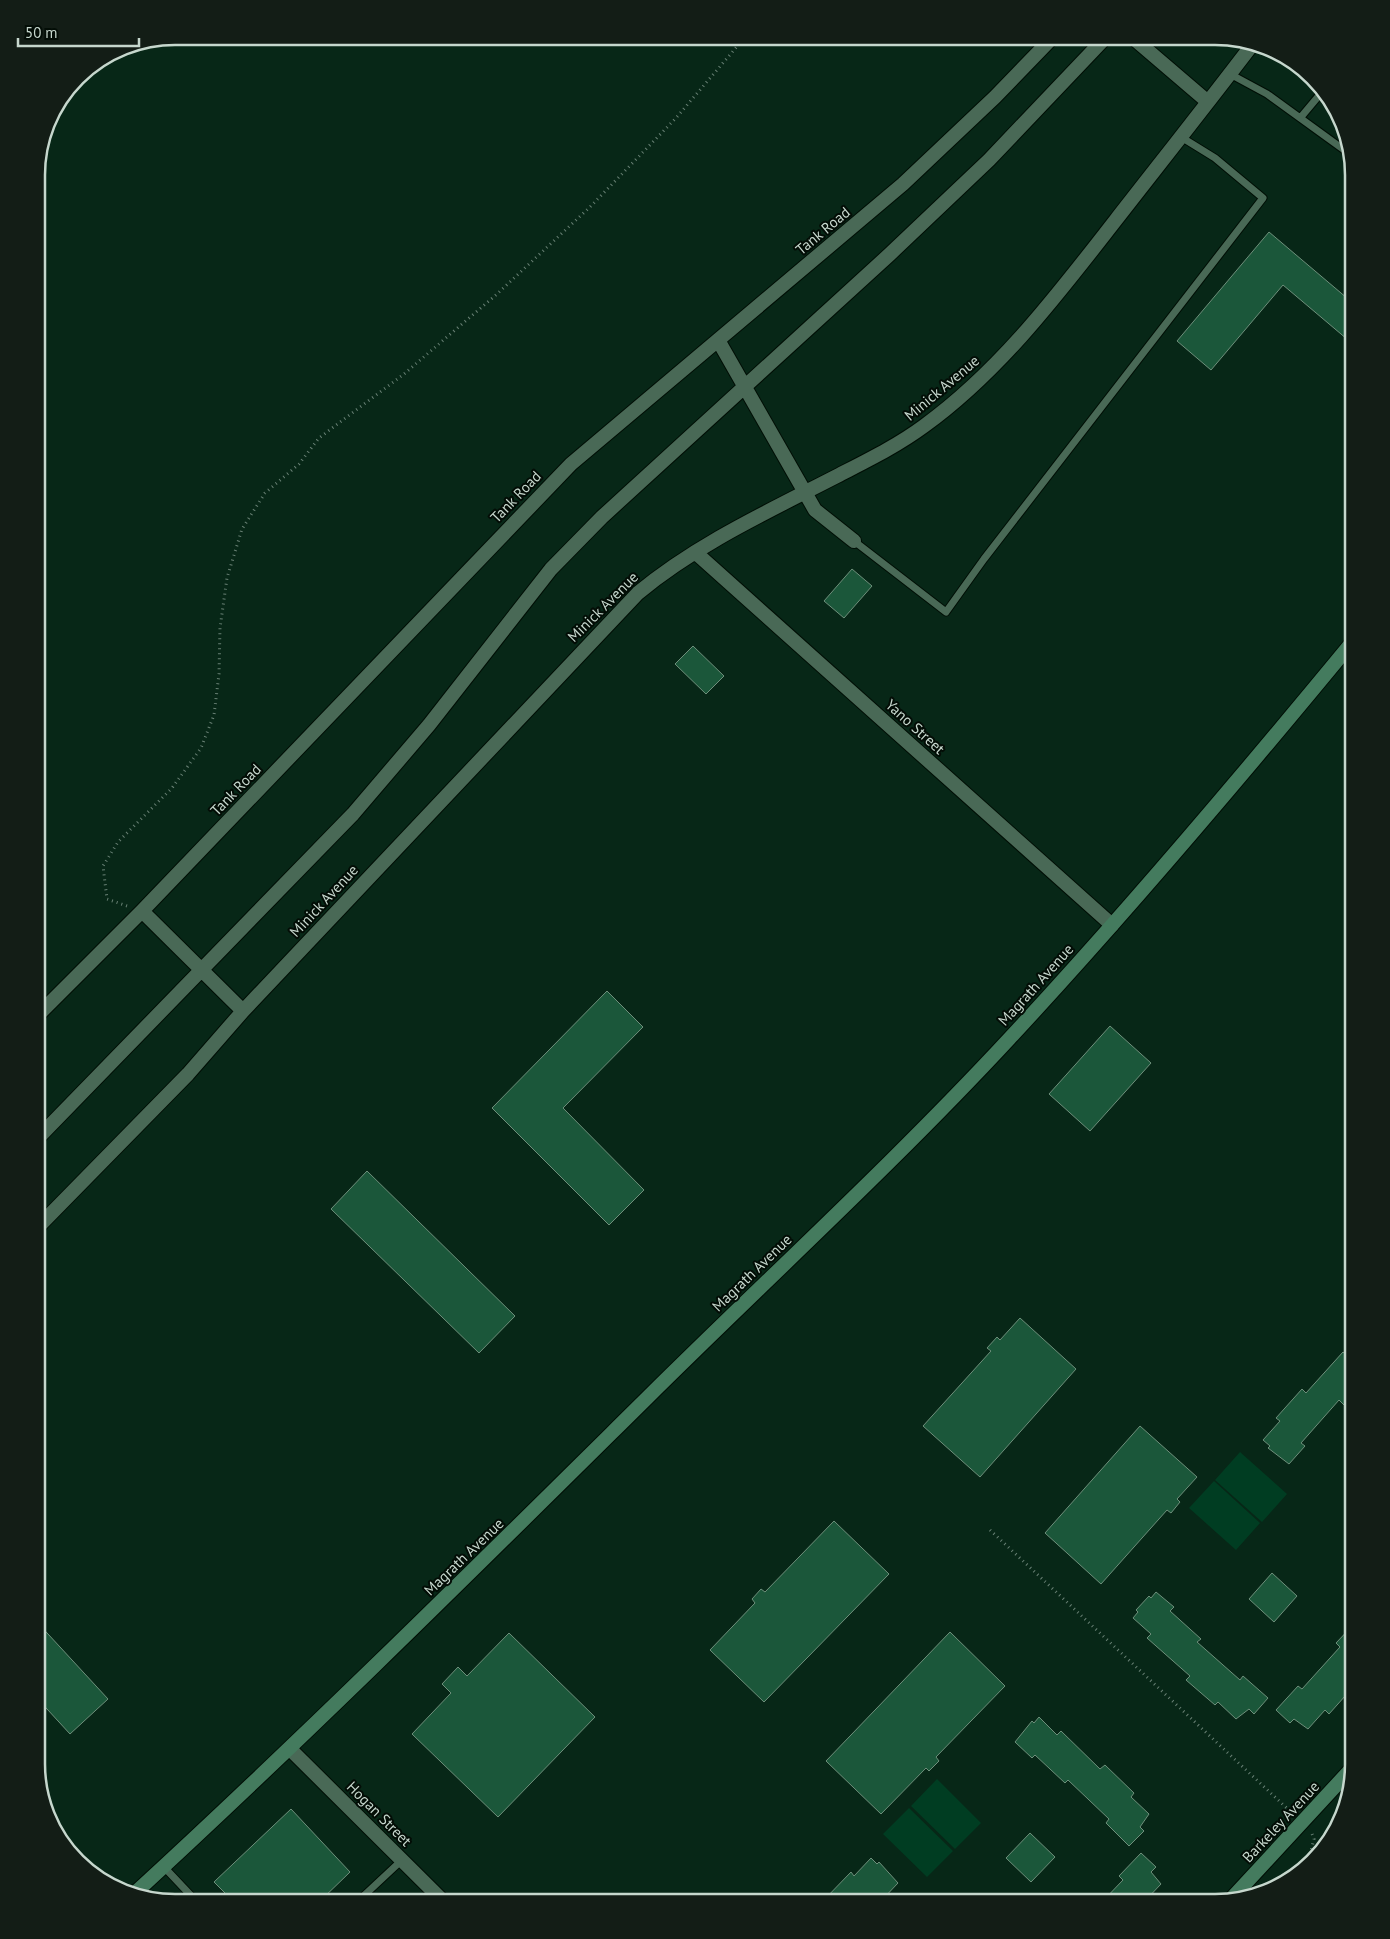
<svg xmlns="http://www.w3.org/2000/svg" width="1390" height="1939" font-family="'PT Sans',sans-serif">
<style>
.green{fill:#003d22}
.building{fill:#1b573a;stroke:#6e8f7b}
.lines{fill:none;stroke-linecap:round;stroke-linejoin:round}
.service-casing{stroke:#000e05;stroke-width:9}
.minor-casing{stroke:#000e05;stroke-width:16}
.secondary-casing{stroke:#000e05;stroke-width:16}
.path{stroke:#698175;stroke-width:3;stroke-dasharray:1 4;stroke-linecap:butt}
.service{stroke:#496956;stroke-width:7}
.minor{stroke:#496956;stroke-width:14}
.secondary{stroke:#447b5e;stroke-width:14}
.labels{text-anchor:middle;stroke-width:4;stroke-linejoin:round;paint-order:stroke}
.street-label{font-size:15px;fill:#c6d7cd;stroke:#030d06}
.rim{fill:none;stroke:#c6d7cd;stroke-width:2.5}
</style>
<rect width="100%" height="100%" fill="#072717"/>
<path class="green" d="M1240,1452L1287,1494L1262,1522L1215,1480Z
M1214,1481L1260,1523L1236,1550L1189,1508Z
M937,1779L981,1823L955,1849L911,1806Z
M909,1808L953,1851L927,1877L883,1834Z"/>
<path class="building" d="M1269,232L1354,304V345L1283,285L1211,370L1177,341Z
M852,569L872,586L844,618L824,601Z
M693,646L724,676L706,694L675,664Z
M607,991L643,1027L563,1108L644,1190L609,1225L492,1108Z
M1110,1026L1151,1063L1090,1131L1049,1094Z
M367,1171L515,1316L479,1353L331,1209Z
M1020,1318L1076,1369L980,1477L923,1426L991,1351L987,1348L997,1337L1000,1340Z
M1343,1352L1354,1361V1393L1344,1405L1339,1400L1301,1443L1305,1446L1289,1464L1268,1448L1270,1446L1263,1440L1280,1421L1276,1418L1302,1389L1306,1393Z
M1140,1426L1197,1477L1177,1499L1180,1502L1171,1513L1167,1510L1101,1584L1045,1533Z
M834,1521L889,1574L764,1702L710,1650L755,1603L752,1599L761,1589L765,1592Z
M1272,1573L1297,1596L1274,1622L1249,1599Z
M1156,1592L1174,1607L1170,1611L1201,1639L1197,1642L1240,1680L1243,1676L1268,1698L1254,1714L1249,1709L1236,1719L1218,1702L1215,1705L1186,1680L1190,1676L1147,1638L1151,1634L1133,1618L1138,1612L1136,1610L1149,1596L1151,1598Z
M36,1621L108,1699L70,1734L36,1697Z
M1354,1624V1686L1329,1714L1325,1710L1308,1729L1294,1719L1290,1723L1276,1710L1298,1686L1302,1689L1340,1647L1336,1643Z
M950,1632L1005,1686L936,1757L939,1761L929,1771L926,1768L881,1814L826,1761Z
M509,1633L595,1717L498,1817L412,1734L451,1693L442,1684L458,1667L467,1676Z
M1039,1717L1057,1735L1061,1731L1100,1769L1105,1765L1134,1793L1131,1797L1149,1814L1140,1827L1144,1831L1129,1846L1106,1823L1109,1819L1068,1780L1065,1783L1035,1755L1032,1758L1015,1742L1032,1721L1034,1723Z
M291,1809L350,1872L318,1903L234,1902L214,1882Z
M1030,1833L1055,1857L1031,1882L1006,1858Z
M1141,1853L1156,1867L1151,1872L1161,1884L1143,1903H1101L1123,1880L1119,1876Z
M871,1858L877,1864L879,1862L898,1883L881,1901L869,1894L860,1903H821L851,1872L854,1876Z"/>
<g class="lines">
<g class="service-casing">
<path id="service" d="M1230,74L1267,94L1347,152
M1301,117L1322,92
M854,541L946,612L984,559L1263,198L1215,158L1181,137
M164,1867L197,1902
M356,1903L402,1860"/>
</g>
<g class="minor-casing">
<path id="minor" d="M1132,37L1208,102
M718,340L815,510L854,541
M696,553L1112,925
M142,911L243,1011
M36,1017L142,911L571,464L903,184L995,97L1054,36
M36,1140L353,814L429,725L551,569L602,517L890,254L989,160L1106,37
M36,1229L188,1074L243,1011L638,593C697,544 769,511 837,476C866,461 897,446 924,426C1000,371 1058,294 1115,221C1161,162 1207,104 1252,45
M290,1749L445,1903"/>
</g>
<g class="secondary-casing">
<path id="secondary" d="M135,1893C310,1732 478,1565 647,1398C768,1278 893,1164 1009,1039C1129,910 1242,776 1354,640
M1232,1898L1353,1767"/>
</g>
<path class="path" d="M127,906L107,899L103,866L118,842L172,788L201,748L214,715L219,674L220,628L227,578L242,529L265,493L299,464L319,438L404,374L497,294L590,207L676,118L746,36
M990,1530L1292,1813
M1309,1859L1314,1839L1311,1831"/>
<use href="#service" class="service"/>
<use href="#minor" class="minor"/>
<use href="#secondary" class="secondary"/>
</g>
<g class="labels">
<g class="street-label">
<text transform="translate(823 231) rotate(-40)" y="5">Tank Road</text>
<text transform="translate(942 388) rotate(-40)" y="5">Minick Avenue</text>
<text transform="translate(516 497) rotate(-46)" y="5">Tank Road</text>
<text transform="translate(603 607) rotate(-45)" y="5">Minick Avenue</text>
<text transform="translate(915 727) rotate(42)" y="5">Yano Street</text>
<text transform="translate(236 790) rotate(-46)" y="5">Tank Road</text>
<text transform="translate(324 901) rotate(-47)" y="5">Minick Avenue</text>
<text transform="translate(1036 985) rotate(-48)" y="5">Magrath Avenue</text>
<text transform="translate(752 1273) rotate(-44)" y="5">Magrath Avenue</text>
<text transform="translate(464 1557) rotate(-44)" y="5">Magrath Avenue</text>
<text transform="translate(379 1814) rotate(45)" y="5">Hogan Street</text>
<text transform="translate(1281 1822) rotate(-47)" y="5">Barkeley Avenue</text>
</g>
</g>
<path d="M0 0H1390V1939H0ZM175 45H1215A130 130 0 0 1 1345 175V1764A130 130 0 0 1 1215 1894H175A130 130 0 0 1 45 1764V175A130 130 0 0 1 175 45Z" fill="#131d16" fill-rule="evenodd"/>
<path class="rim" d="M175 45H1215A130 130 0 0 1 1345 175V1764A130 130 0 0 1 1215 1894H175A130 130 0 0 1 45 1764V175A130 130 0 0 1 175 45Z"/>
<path d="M18 38v8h121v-8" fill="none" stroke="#c6d7cd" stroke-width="2.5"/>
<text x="25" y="38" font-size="15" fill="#c6d7cd" stroke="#030d06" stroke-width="4" paint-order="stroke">50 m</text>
</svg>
